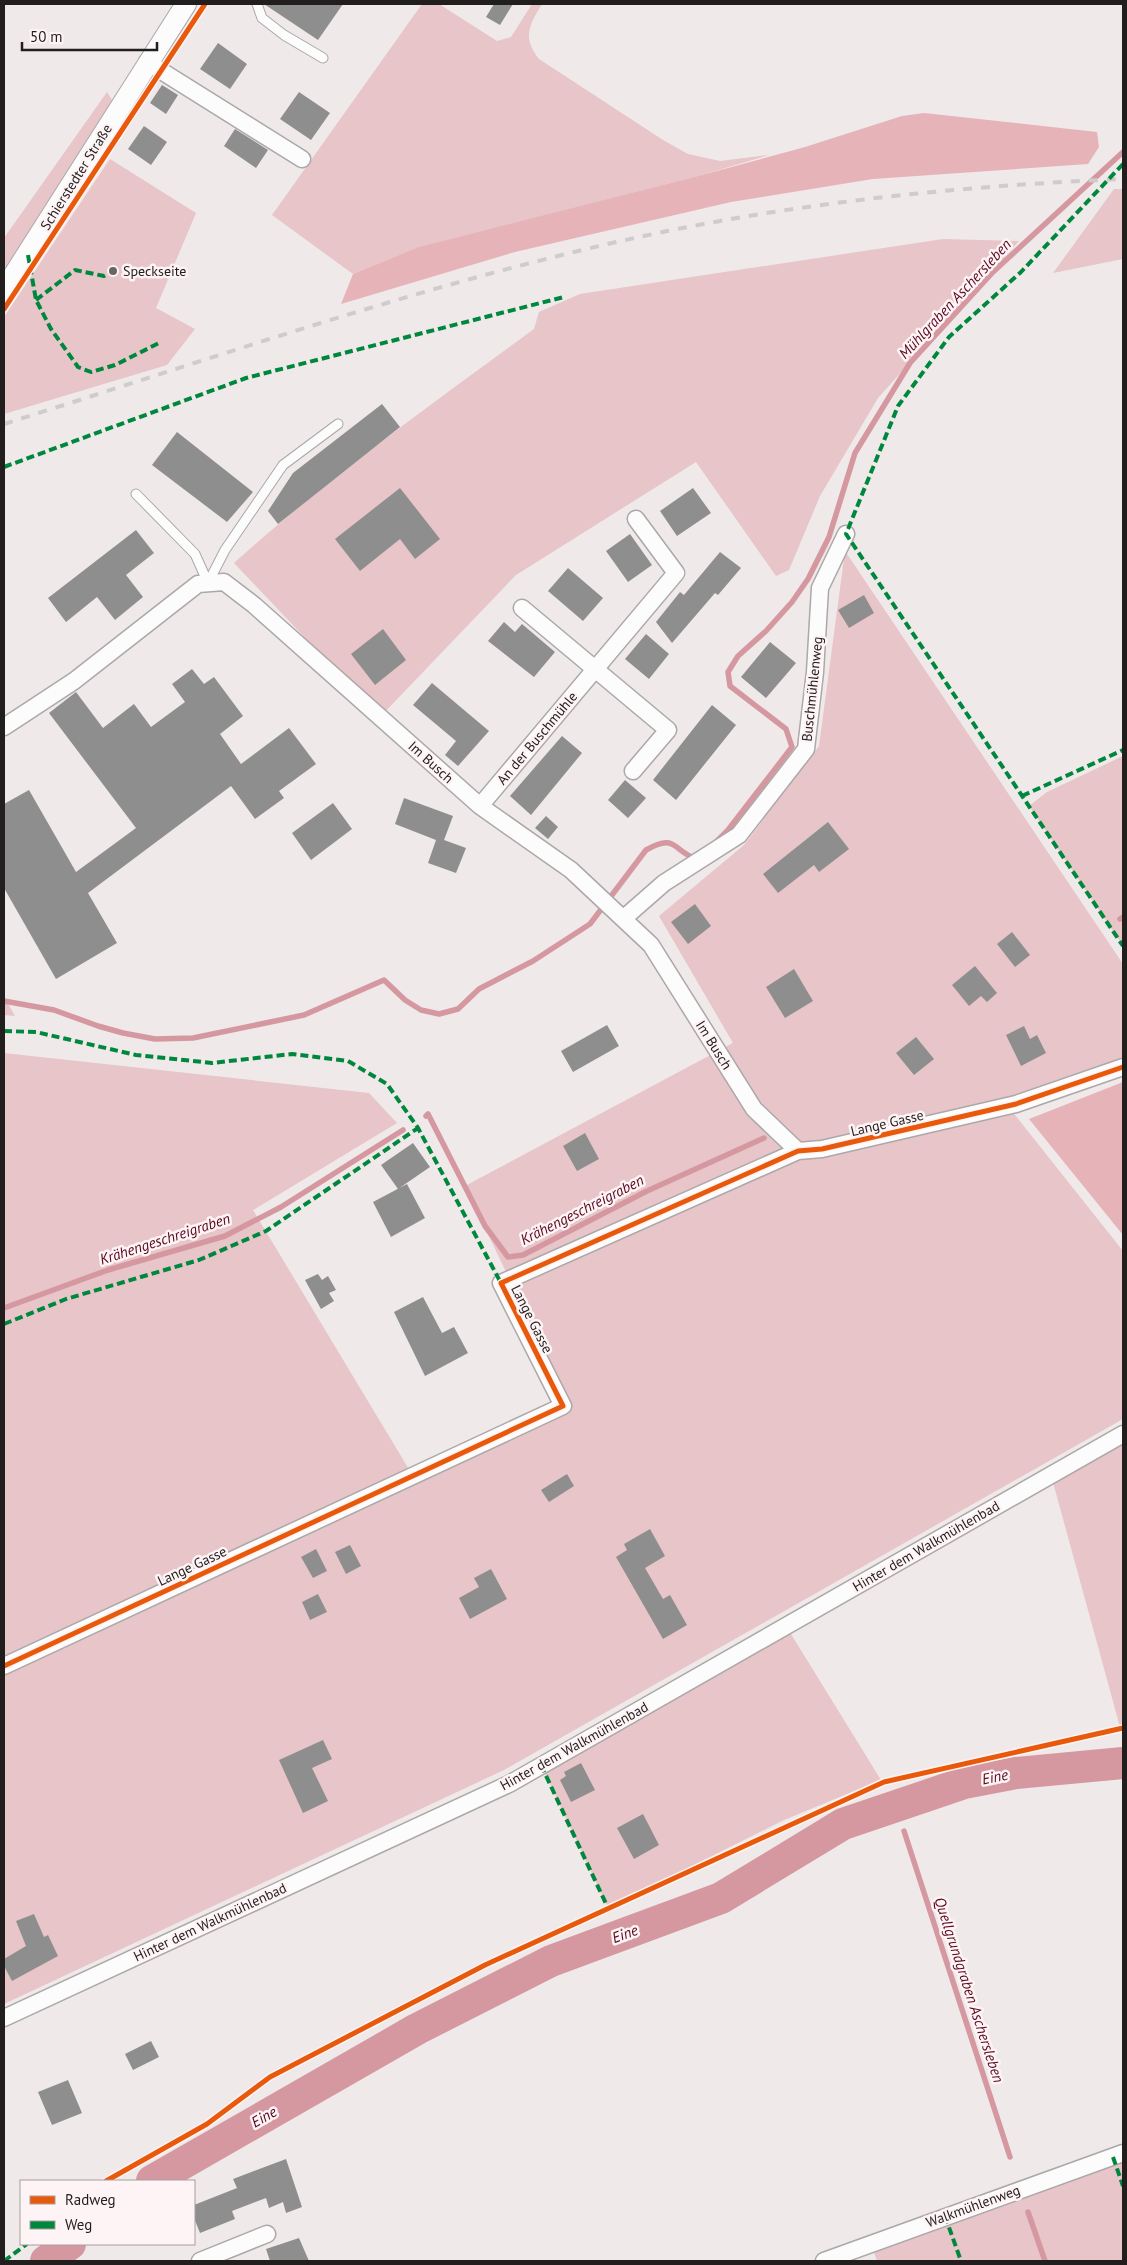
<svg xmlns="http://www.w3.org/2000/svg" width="1127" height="2265" font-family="'PT Sans',sans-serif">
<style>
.green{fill:#e7c5c8}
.forest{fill:#e6b3b9}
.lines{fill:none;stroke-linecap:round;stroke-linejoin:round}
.stream{stroke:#d598a0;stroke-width:5.5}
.river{stroke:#d598a0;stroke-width:32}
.building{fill:#8f8e8e}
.service-casing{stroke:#aca7a8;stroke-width:11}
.minor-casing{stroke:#aca7a8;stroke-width:19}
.tertiary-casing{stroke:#aca7a8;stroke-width:22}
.service{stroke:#fdfcfc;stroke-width:9}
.minor{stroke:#fdfcfc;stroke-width:16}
.tertiary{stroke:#fdfcfc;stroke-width:20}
.rail{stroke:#cecccc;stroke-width:4;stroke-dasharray:9 9;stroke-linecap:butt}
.quiet{stroke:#00873e;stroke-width:4;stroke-dasharray:8 4;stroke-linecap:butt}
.cycleway-casing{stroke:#fef4f5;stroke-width:8}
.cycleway{stroke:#e8590c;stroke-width:5}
.poi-dot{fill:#6a6565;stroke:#fef4f5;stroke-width:2}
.labels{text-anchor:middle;stroke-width:5;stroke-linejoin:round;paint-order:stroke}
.street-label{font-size:14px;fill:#221e1e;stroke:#fef4f5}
.poi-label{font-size:14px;fill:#221e1e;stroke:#fef4f5;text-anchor:start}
.water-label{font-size:15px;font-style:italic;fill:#57081e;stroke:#fef4f5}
</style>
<rect width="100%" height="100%" fill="#efe9e9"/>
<path class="green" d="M422,4H439L497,41L511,37L532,4H542C529,25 522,38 539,59L663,140L688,154L720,161L769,155L702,175L420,247L353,274L272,215Z
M107,92L112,100L26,245L4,277V238Z
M110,159L196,213L156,308L195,329L167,365L4,414V317Z
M1114,189H1123V259L1053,273Z
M943,239L1019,241L878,398L820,496L789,570L776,576L696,462L516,575L380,717L234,563C328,478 432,404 534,329L539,312L580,294Z
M845,551L1123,964V1058L1004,1101L1123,1251V1419L504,1770L4,2004V1053L369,1093L397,1123L253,1210L416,1481L571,1408L465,1186L733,1043L659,916L744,845L819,746Z
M1123,756V946L1029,806L1047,792Z
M4,996L15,1016L4,1015Z
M1123,1434V1727H1120L1051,1475Z
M786,1626L881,1780L784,1820L608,1908L541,1765Z
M1123,2158V2261H877L873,2249Z"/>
<path class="forest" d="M924,113L1097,132L1099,147L1088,164L873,179L731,202L515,252L341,304L353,274L419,247L702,175L805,147L902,116Z
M1123,1082V1235L1029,1119Z"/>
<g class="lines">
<path class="stream" d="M717,841L728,830L792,747L786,729L730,686L728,672L738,656L766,631L792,602L808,579L829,537L855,453L910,363L993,272L1123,152
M1120,919L1123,917
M4,1001L54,1010L98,1026L123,1033L155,1039L193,1038L304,1015L384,980L405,1000L421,1010L439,1014L458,1009L479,989L533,961L590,924L646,850C677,832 673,852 697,859
M426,1116L428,1114L485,1226L508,1257L523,1255L647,1191L764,1138
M4,1308L108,1270L225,1236L281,1207L403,1130
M904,1831L1010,2157
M1028,2212L1045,2261"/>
<path class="river" d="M152,2181L417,2029L551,1961L721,1898L843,1824L964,1783L1016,1773L1123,1763
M46,2261L70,2244"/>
</g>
<path class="building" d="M264,4H343L318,40Z
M494,4H513L500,25L486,17Z
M218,43L247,64L230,89L200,69Z
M162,85L178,95L166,114L150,103Z
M299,92L330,113L311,140L280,119Z
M144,126L167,142L151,165L128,149Z
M235,129L268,150L256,168L224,146Z
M382,404L400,427L278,524L268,511L293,473Z
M177,432L253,492L227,522L152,465Z
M400,488L440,539L415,559L400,539L360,571L335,539Z
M693,488L711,513L677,536L660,511Z
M136,530L154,553L126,575L143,597L115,620L97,597L66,622L48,598Z
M630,534L652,565L628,582L606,551Z
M720,552L741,568L718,595L715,593L672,643L656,622L680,592L684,595Z
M568,568L603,598L583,621L548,591Z
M864,595L874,613L849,628L838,610Z
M504,622L515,632L522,624L555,652L534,677L488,641Z
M383,629L406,660L375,685L351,654Z
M646,634L669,654L649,679L625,659Z
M770,642L796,663L766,698L741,677Z
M192,669L204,684L214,677L243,716L220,734L241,764L289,728L316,764L279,791L284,798L255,819L231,786L88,893L117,943L56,979L4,888V804L29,790L76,872L136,828L49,713L76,692L103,728L134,704L151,727L185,702L172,684Z
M432,683L489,731L458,766L445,755L456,741L413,705Z
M712,705L736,725L676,800L653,780Z
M562,736L582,753L531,815L510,796Z
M625,780L646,798L628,818L608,800Z
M404,798L453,816L444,840L466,848L456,873L428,863L436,840L395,824Z
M333,803L352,829L311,860L292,833Z
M546,816L558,827L548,839L535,828Z
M828,822L849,849L819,872L814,865L778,893L763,874Z
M695,904L711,926L688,944L671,922Z
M1012,932L1030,955L1015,967L997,944Z
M975,966L997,993L987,1002L981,996L969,1006L952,985Z
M794,969L813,1001L785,1018L766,987Z
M607,1025L619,1046L573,1072L561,1051Z
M1024,1026L1030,1039L1037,1035L1046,1053L1021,1066L1006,1035Z
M916,1037L934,1059L914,1075L896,1053Z
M585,1133L599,1159L577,1171L563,1146Z
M413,1143L430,1167L398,1189L381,1165Z
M407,1184L425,1218L391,1237L373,1202Z
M318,1274L322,1280L328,1276L336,1290L329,1293L334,1301L321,1309L305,1280Z
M423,1297L442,1333L454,1327L468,1353L425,1376L394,1312Z
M567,1474L574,1486L549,1502L541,1490Z
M650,1529L665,1556L645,1568L663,1599L670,1595L687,1625L663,1639L616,1557L627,1550L624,1544Z
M350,1545L361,1566L346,1574L335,1552Z
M316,1549L327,1571L313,1578L301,1557Z
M491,1569L507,1599L470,1619L459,1598L479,1587L474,1578Z
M318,1594L327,1612L310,1620L302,1602Z
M323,1740L332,1759L312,1768L328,1801L303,1813L279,1760Z
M581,1763L595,1790L571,1802L560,1780L566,1776L564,1772Z
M643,1814L659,1845L634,1859L617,1828Z
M34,1914L44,1937L48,1935L58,1956L12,1981L4,1966V1959L26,1946L16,1921Z
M151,2041L159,2057L133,2070L125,2054Z
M68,2080L82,2113L52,2125L38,2092Z
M286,2159L302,2207L286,2213L283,2202L269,2208L266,2198L232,2211L235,2219L200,2233L194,2218V2205L237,2188L233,2179Z
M299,2238L309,2261H270L266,2249Z"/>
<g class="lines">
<g class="service-casing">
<path id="service" d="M257,4L262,18L284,35L323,58
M136,494L195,554L208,583
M208,583L225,550L283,465L338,424"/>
</g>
<g class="minor-casing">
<path id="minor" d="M147,62L302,159
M522,608L668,730L633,771
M4,727L74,681L198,584L224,582L254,605L480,806L571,870L651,945L754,1109L798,1151
M480,806L676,573L636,519
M624,918L664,883L739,835L806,749L815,672L820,588L846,534
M4,1666L563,1406L501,1283L798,1151L822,1149L1016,1104L1123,1067
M4,2018L509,1784L1123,1434
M200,2261L267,2234
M824,2261L1123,2153"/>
</g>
<g class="tertiary-casing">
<path id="tertiary" d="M4,290L186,4"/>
</g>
<use href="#service" class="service"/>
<use href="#minor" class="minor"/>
<use href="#tertiary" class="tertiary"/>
<path class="rail" d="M4,424C211,359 418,286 630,239C792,203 958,186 1123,179"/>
<path class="quiet" d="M1123,164L1021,272L949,337L898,406L846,534L1123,946
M28,255L36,300L51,329L78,367L91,372L115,365L159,343
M36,300L75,270L104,276L110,273
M4,467L246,378L564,297
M1022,796L1123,750
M4,1031L36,1032L136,1055L212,1063L292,1054L348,1061L387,1084L418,1128L501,1283
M4,1324L66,1299L199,1260L266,1231L418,1128
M541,1765L608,1908
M1113,2157L1123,2186
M945,2216L961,2261
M4,2261L27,2244"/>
<g class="cycleway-casing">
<path id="cycleway" d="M4,309L205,4
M4,1666L563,1406L501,1283L798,1151L822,1149L1016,1104L1123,1067
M106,2181L207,2124L270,2077L485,1965L884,1782L1123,1728"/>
</g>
<use href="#cycleway" class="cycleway"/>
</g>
<circle class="poi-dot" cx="113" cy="271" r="5"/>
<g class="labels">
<g class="street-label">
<text transform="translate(76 177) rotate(-58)" y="5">Schierstedter Straße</text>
<text transform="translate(812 689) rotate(-84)" y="5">Buschmühlenweg</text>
<text transform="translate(537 738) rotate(-50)" y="5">An der Buschmühle</text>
<text transform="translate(431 762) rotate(42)" y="5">Im Busch</text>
<text transform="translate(714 1045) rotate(58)" y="5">Im Busch</text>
<text transform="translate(887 1123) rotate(-13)" y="5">Lange Gasse</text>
<text transform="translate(532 1319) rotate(63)" y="5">Lange Gasse</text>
<text transform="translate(926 1546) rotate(-30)" y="5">Hinter dem Walkmühlenbad</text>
<text transform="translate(192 1566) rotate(-25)" y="5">Lange Gasse</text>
<text transform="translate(574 1746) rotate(-29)" y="5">Hinter dem Walkmühlenbad</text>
<text transform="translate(210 1922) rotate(-25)" y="5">Hinter dem Walkmühlenbad</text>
<text transform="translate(973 2206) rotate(-20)" y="5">Walkmühlenweg</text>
</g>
<g class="poi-label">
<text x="123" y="276">Speckseite</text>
</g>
<g class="water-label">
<text transform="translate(955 299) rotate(-47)" y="5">Mühlgraben Aschersleben</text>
<text transform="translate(582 1210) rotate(-27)" y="5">Krähengeschreigraben</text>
<text transform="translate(165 1239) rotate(-18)" y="5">Krähengeschreigraben</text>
<text transform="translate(995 1777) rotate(-11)" y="5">Eine</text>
<text transform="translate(625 1934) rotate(-20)" y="5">Eine</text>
<text transform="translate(969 1990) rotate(72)" y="5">Quellgrundgraben Aschersleben</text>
<text transform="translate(264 2117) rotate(-30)" y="5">Eine</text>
</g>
</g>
<rect width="1127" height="2265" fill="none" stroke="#221e1e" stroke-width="10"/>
<rect x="20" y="2180" width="175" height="65" fill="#fef4f5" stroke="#a69e9f"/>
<rect x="30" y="2196" width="25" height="8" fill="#e8590c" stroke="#a69e9f"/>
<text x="65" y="2205" font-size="15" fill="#221e1e">Radweg</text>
<rect x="30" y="2221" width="25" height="8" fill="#00873e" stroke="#a69e9f"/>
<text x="65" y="2230" font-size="15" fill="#221e1e">Weg</text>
<path d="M22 42v8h135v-8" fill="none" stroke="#221e1e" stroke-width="2.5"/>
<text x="30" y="42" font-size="15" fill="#221e1e" stroke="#fef4f5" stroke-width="4" paint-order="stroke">50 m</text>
</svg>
